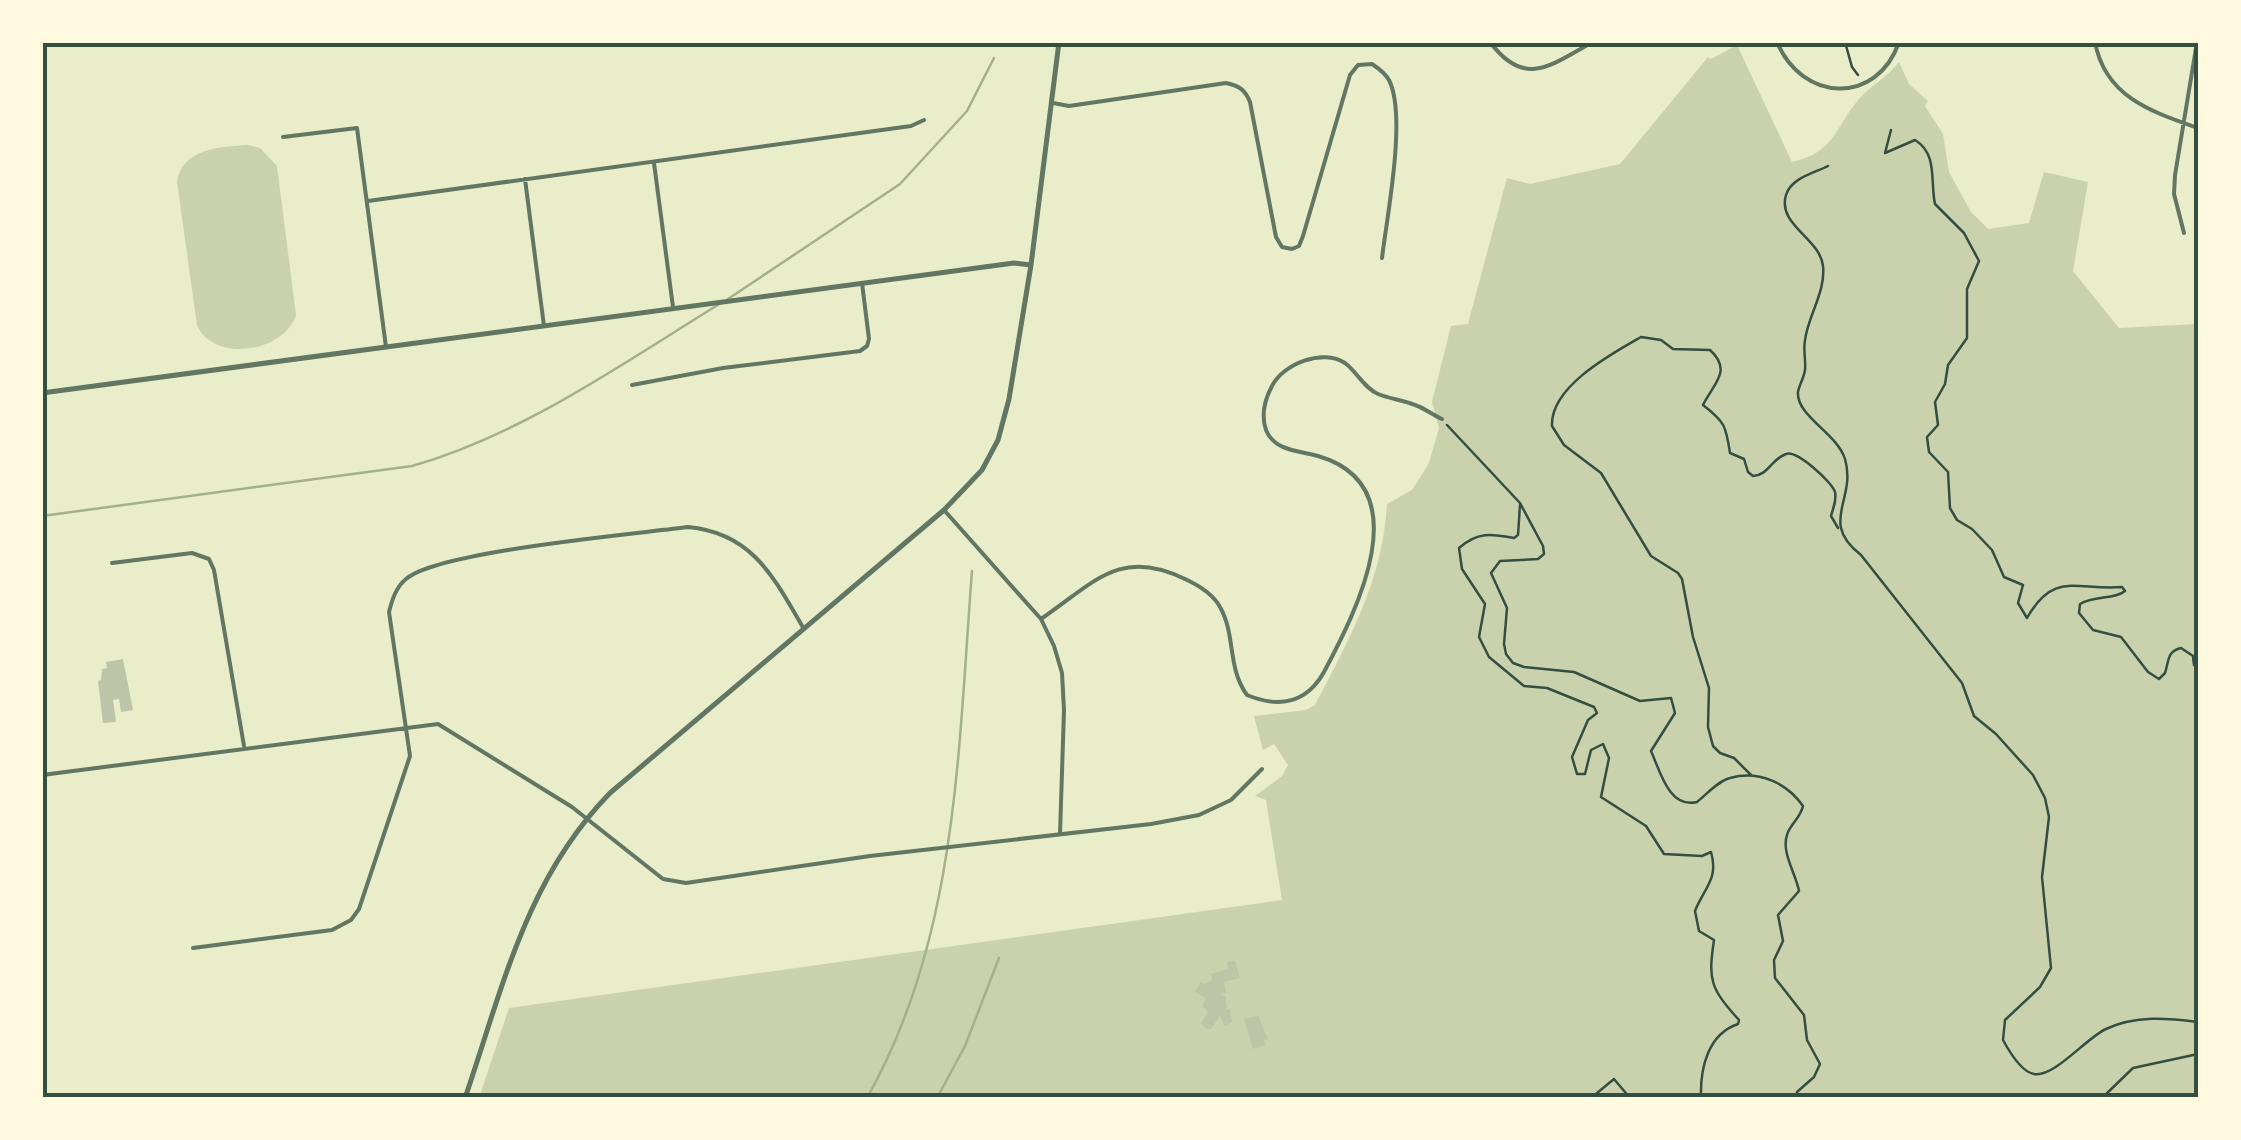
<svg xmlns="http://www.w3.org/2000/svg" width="2241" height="1140" font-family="'Source Sans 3',sans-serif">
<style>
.green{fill:#cad2ad}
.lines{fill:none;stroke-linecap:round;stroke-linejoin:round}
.stream{stroke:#a3b18a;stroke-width:2.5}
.building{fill:#bcc5a7}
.path{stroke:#344e41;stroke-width:2.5}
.minor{stroke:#617663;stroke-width:4}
.tertiary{stroke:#617663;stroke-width:5}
.neatline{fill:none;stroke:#344e41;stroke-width:4}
</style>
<rect width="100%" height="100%" fill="#e9edc9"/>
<path class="green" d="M1737,45L1792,162C1836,152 1834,128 1859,99C1871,85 1887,78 1899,62L1909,84L1928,101L1925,106L1943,134L1949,172L1971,212L1988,229L2029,223L2044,172L2088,182L2073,271L2119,328L2198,324V1097L479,1098L509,1008L1282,900L1266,800L1255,796L1282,776L1288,765L1274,744L1263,750L1254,716L1306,710L1315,705C1349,640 1383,579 1387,504L1412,490L1429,463L1439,428L1432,402L1451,326L1468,324L1507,178L1530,184L1620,164L1708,57L1711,59Z
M248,145L260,148L277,166L296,315C284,353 213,363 197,325L177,182C182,148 220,147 248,145Z"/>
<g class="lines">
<path class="stream" d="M728,299L900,184L967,111L994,58
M42,516L412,466C524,434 623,363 721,303
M867,1098C958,937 958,750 972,571
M937,1098L965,1046L999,958"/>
</g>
<path class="building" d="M123,659L133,710L121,712L119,699L113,700L116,722L103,723L98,681L101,680L102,669L107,668L106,662Z
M1235,961L1240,978L1224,982L1226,993L1221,994L1225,996L1227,1008L1224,1010L1230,1009L1232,1022L1225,1026L1220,1016L1211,1029H1206L1201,1023L1208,1013L1203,1006L1205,998L1195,992L1201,982L1205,984L1212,980L1211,974L1228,969L1227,962Z
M1258,1016L1268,1039L1264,1040L1265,1045L1253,1049L1244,1019Z"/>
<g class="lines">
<path class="path" d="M1845,42L1852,67L1858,75
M1891,130L1885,153L1915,140C1938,154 1930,181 1935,204L1964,233L1979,261L1967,289V338L1948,365L1945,384L1935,402L1938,425L1927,437L1929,452L1948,472L1950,508L1957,520L1972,529L1992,550L2004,577L2023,585L2018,603L2027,618C2054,570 2077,591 2122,587L2125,591C2114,600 2095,595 2080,604L2079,613L2093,630L2121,637L2148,672L2159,679L2165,673C2169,661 2167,651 2181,648L2193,656L2194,665L2198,668
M1828,166C1814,173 1791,178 1786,195C1777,225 1820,238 1823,266C1826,291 1808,316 1805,340C1803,350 1806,360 1805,370C1804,378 1799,385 1798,392C1796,416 1837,433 1845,459C1857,500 1818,522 1861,555L1962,683L1974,716L1996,734L2033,775L2045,798L2049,817L2042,877L2051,968L2040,987L2005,1020L2003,1040C2009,1051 2021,1072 2034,1074C2054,1078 2086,1038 2106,1029C2136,1015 2167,1018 2198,1022
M1447,425L1520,503L1543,546L1544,554L1538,559L1500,561L1491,573L1507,608L1504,644L1506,654L1513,663L1524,667L1574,672L1640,701L1671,698L1675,713L1651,751C1660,771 1669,809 1697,802C1707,794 1718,781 1730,778C1759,770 1787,783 1803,806C1800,819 1790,824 1787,835C1781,852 1796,874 1799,891L1778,915L1783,941L1774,960L1775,978L1804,1015L1807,1040L1820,1064L1814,1077L1797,1092V1098
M1520,505L1518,535L1514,538C1492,534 1478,531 1459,548L1462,569L1485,604L1479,637L1489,657L1524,686L1547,688L1594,707L1597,713L1588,720L1572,757L1577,774H1585L1591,750L1603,744L1609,758L1601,797L1646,826L1664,854L1702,856L1711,852C1719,879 1704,888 1695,911L1699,931L1714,940C1708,980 1710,988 1739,1020L1738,1024C1708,1034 1700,1068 1701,1098
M1751,775L1734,758L1720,753L1713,746L1708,727L1709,688L1693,637L1682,579L1678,573L1651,556L1601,473L1564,445L1552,426C1550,387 1611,354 1641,337L1661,340L1673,349L1710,350C1733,371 1713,384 1703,405C1725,422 1726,426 1730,453L1744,459L1748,472L1753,476C1769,475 1771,459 1786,454C1797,450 1832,482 1835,492C1837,501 1833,508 1831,516L1838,528
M1591,1098L1614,1079L1630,1098
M2102,1098L2133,1068L2198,1054"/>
<path class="minor" d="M1490,42C1525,89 1551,65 1593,42
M1777,42C1802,102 1877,106 1899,42
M2095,42C2105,97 2152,112 2198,128
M1053,103L1069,106L1226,83C1240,86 1245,90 1250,102L1276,237L1282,247L1292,249L1299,246L1303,236L1350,75L1358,65L1372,64C1378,68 1385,73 1389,80C1407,116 1387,216 1382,258
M283,137L357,128L386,347
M654,163L673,307
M525,179L544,326
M368,201L911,126L924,120
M2184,233L2174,194L2175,175L2197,42
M632,385L723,368L860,351L867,346L869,339L862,283
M944,510L1041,619L1054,646L1062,673L1064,710L1060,834
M112,563L192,553L209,559L214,570L244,746
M1041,619C1094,583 1119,547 1185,579C1198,585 1213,594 1220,607C1236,635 1227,668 1247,695C1278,708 1306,704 1324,672C1356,612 1421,486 1318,456C1300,451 1274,451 1266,430C1261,415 1265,399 1272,386C1283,364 1323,348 1345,363C1357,372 1364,388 1378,394C1390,399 1403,400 1415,405C1424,408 1433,415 1442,419
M42,758L45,774
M42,775L438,724L572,807L663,879L686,883L870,856L1151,824L1199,815L1231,800L1262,769
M193,948L332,930L351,920L359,909L410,756L389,612C392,600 396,587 406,579C438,551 636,534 688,527C753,533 774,578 804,629"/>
<path class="tertiary" d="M42,393L1014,263L1031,265
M465,1098C503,987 526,879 610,793L944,510L982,470L998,440L1009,399L1031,265L1059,42"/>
</g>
<rect width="2241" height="1140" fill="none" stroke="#fefae0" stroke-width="90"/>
<rect x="45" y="45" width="2151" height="1050" class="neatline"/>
</svg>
